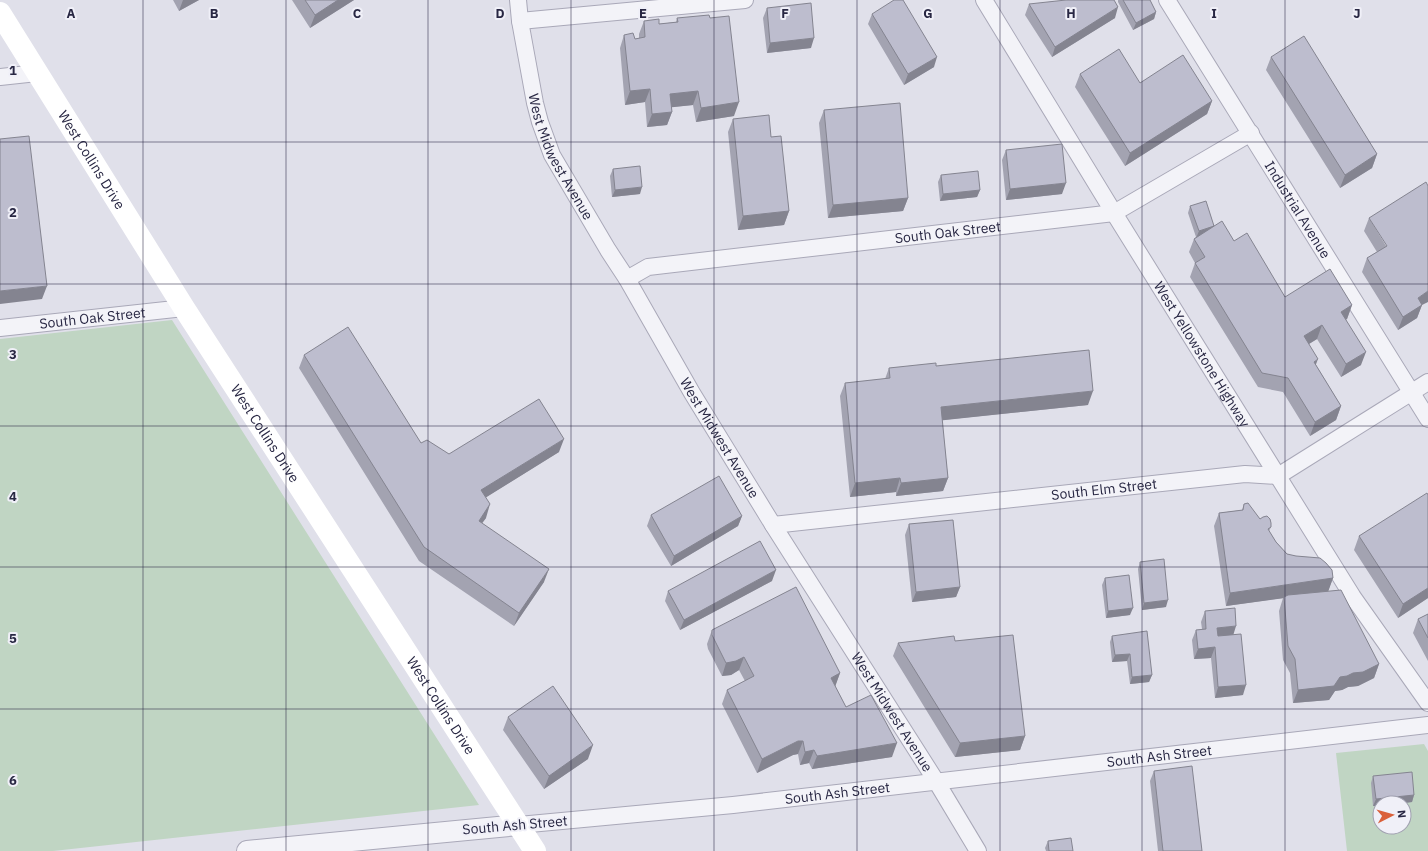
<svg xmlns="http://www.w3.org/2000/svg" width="1428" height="851" font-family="'IBM Plex Sans',sans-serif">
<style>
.green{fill:#c0d5c3;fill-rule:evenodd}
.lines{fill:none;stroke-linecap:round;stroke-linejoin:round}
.minor-casing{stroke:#a9a8b8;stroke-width:18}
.tertiary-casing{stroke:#a9a8b8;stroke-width:22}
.minor{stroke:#f3f3f8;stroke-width:16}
.tertiary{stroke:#f3f3f8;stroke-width:20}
.secondary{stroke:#fff;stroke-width:22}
.wall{fill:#a3a3b1}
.shaded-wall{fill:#848490}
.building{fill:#bdbdce;stroke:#848490}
.grid{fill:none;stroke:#282743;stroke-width:1;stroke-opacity:0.55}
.labels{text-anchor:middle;stroke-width:4;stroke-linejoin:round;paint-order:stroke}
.street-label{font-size:14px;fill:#282743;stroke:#f0f0f8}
.grid-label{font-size:13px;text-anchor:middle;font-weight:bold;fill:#282743;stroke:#f0f0f8;stroke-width:4;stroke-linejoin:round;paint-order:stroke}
</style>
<rect width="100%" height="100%" fill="#e0e0ea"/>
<path class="green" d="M172,320L479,805L53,851H0V339Z
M1424,744L1428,751V851H1347L1336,753ZM1380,803H1404V827H1380Z"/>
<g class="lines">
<g class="minor-casing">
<g id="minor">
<path id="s1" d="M518,0L520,21L535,103L540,122L552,155L608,250L627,279L692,393L773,525L936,781L978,851"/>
<path id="s2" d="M984,0L1114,213L1353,597L1428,703"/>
<path id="s3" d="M1167,0L1428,419"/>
<path d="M520,21L745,0"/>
<path d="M0,77L37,73"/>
<path id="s4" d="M627,279L648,267L1114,213L1251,133"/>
<path id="s5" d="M0,328L184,308"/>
<path id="s6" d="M773,525L1245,474L1278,476L1428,382"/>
<path id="s7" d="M519,825L733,805L1428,725"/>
</g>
</g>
<g class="tertiary-casing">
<path id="tertiary" d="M247,851L519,825"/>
</g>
<use href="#minor" class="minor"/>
<use href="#tertiary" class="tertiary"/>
<path class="secondary" id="s8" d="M0,13L184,308L535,851"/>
</g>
<path class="wall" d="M173,0H199L179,11Z
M292,0H354L310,28Z
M1118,0H1150L1156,12L1154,19L1133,30L1118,2Z
M1029,4L1115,18L1052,57L1025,15Z
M767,8L811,48L767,53L763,18Z
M872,14L934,67L904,85L868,24Z
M677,18H710L734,116L696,122L693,105L672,107V112L667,125L647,127L645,102L625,105L620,48L624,35L635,39L639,38V34L644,21L659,24L676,22Z
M1271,57L1377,154L1372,168L1340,188L1266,70Z
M1080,74L1140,83L1212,101L1207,114L1125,166L1075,87Z
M824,110L908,198L903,211L828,218L819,123Z
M733,119L771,137L789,211L784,225L738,230L728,132Z
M1006,150L1062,194L1006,200L1002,160Z
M613,169L640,194L612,197L610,176Z
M941,175L980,190L977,197L940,201L938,182Z
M1190,206L1234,241L1285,297L1352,305L1347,319H1346L1361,365L1341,377L1317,339L1309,344L1316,365L1341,406L1336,420L1310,436L1283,392L1258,387L1190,277L1195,263L1189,252L1194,239L1196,237L1188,213Z
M1369,218L1422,305L1417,318L1398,330L1362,272L1367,258L1377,252L1364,231Z
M304,355L421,443L449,454L559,452L486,497V518L482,523L544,582L514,626L419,561L299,368Z
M936,366L1088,405L942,420L948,478L943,491L896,496V492L850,497L840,396L845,383L885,379L889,368Z
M1428,495V598L1398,618L1354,550L1359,536Z
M1244,504L1260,519L1271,527L1269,531L1276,542L1287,554L1333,578L1328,591L1379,664L1374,678L1358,686L1348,687L1342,690L1335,691L1329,700L1293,703L1290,673L1283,660L1279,611L1283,598L1226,606L1214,526L1219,513L1242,510Z
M651,515L742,516L738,526L671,566L647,526Z
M909,524L960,587L956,597L912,602L905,535Z
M1140,562L1166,607L1142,610L1138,569Z
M1105,578L1130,615L1106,618L1102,585Z
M772,581L680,630L665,601L668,591Z
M1205,611L1233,634L1243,695L1215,698L1211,658L1194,659L1192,640L1196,630L1202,629L1201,622Z
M1428,614V661L1413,633L1418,619Z
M712,630L840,673L835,686L846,707L892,757L812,769L809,763L800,765L798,754L793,755L757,773L722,704L727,690L745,681L739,670L731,675L722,676L708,649L707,644Z
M1112,636L1152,675L1149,682L1130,684L1127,661L1112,662L1110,642Z
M955,641L1025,736L1020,750L955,757L893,656L898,643Z
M508,717L588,759L544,789L503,730Z
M1154,771L1202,851H1158L1150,781Z
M1373,776L1414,795L1412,802L1404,803H1380V806H1373L1371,783Z
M1048,841L1073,851H1046L1045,848Z"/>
<path class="shaded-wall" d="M183,0H199L179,11Z
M338,0H354L310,28L315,15Z
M1118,7L1115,18L1052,57L1055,47Z
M1156,12L1154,19L1133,30L1136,23Z
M814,38L811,48L767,53L770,43Z
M937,57L934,67L904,85L908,74Z
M650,89L645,102L625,105L630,91Z
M698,91L693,105L665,108L670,94Z
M1212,101L1207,114L1125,166L1130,153Z
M739,102L734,116L696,122L701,108Z
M672,112L667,125L647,127L652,114Z
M1377,154L1372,168L1340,188L1345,175Z
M1066,183L1062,194L1006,200L1010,189Z
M642,187L640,194L612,197L615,190Z
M980,190L977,197L940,201L943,194Z
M908,198L903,211L828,218L833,205Z
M789,211L784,225L738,230L743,216Z
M1214,226L1196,238L1199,231Z
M47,286L42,299L0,304V291Z
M1428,291V302L1422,305L1417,318L1398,330L1403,317L1418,298Z
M1352,305L1347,319L1336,325L1341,312Z
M1322,325L1317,339L1299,350L1304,336Z
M1366,352L1361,365L1341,377L1346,364Z
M1318,359L1313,372L1314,362Z
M1093,391L1088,405L936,421L941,407Z
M1341,406L1336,420L1310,436L1315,422Z
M564,439L559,452L477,503L481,490Z
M900,478L896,492L850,497L855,483Z
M948,478L943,491L896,496L901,483Z
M490,504L486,518L474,534L479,521Z
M742,516L738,526L671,566L674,556Z
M549,569L544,582L514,626L519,613Z
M776,570L772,581L680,630L684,620Z
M1333,578L1328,592L1226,606L1230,593Z
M960,587L956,597L912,602L916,592Z
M1428,588V598L1398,618L1403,604Z
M1168,600L1166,607L1142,610L1144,603Z
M1133,608L1130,615L1106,618L1108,611Z
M1236,626L1233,636L1213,638L1217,628Z
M1215,647L1211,658L1194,659L1198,649Z
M1130,654L1127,661L1112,662L1115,655Z
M744,657L739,670L731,675L722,676L726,663Z
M1379,664L1374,678L1358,686L1348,687L1342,690L1335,691L1329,700L1293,703L1298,690Z
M840,673L835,687L831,678Z
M1152,675L1149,682L1130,684L1132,677Z
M1246,685L1243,695L1215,698L1218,687Z
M1025,736L1020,750L955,757L960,743Z
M798,741H803L798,754L793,755L757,773L762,759Z
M897,743L892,757L812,769L817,756Z
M593,745L588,759L544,789L549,776Z
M814,750L809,763L800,765L805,752Z
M1414,795L1412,802L1404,803H1380V806H1373L1376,799Z"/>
<path class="building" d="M305,0H338L315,15Z
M894,0H903L937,57L908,74L872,14Z
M1066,0H1114L1118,7L1055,47L1029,4Z
M1123,0H1150L1156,12L1136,23Z
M811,3L814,38L770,43L767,8Z
M709,15L710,18L729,16L739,102L701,108L698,91L670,94L672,112L652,114L650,89L630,91L624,35L633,33L635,39L645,37L644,21L659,19V24L678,22L677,18Z
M1304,36L1377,154L1345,175L1271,57Z
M1119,49L1140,83L1183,55L1212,101L1130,153L1080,74Z
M900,103L908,198L833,205L824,110Z
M769,115L771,137L781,136L789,211L743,216L733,119Z
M29,136L47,286L0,291V139Z
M1062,144L1066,183L1010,189L1006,150Z
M640,166L642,187L615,190L613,169Z
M978,171L980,190L943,194L941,175Z
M1426,182L1428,186V291L1418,298L1422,305L1403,317L1367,258L1387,246L1369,218Z
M1206,201L1214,226L1199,231L1190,206Z
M1222,221L1234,241L1247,233L1285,297L1330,269L1352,305L1341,312L1366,352L1346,364L1322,325L1304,336L1318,359L1314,362L1341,406L1315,422L1288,378L1262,373L1195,263L1205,257L1194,239Z
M348,327L421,443L427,440L449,454L539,399L564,439L481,490L490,504L479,521L549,569L519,613L424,547L304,355Z
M1089,350L1093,391L941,407L948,478L901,483L900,478L855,483L845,383L890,378L889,368L936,363V366Z
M719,476L742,516L674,556L651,515Z
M1427,493L1428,495V588L1403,604L1359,536Z
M1248,503L1260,519L1263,517L1267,516L1270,519L1271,523V527L1268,529L1276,542L1287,554L1296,556L1320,558L1326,563L1332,570L1333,578L1230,593L1219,513L1243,510L1244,504Z
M953,520L960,587L916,592L909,524Z
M760,541L776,570L684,620L668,591Z
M1164,559L1168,600L1144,603L1140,562Z
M1129,575L1133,608L1108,611L1105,578Z
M796,587L840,673L831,678L846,707L871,695L897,743L817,756L814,750L805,752L803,741H798L762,759L727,690L754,676L744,657L736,661L726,663L712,635V630Z
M1341,590L1379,664L1363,672L1353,673L1347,676L1340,677L1334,686L1298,690L1295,659L1288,646L1284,597L1288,595Z
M1235,608L1236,626L1217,628L1218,636L1241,634L1246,685L1218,687L1215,647L1198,649L1196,630L1206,629L1205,611Z
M1428,614V638L1418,619Z
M1147,631L1152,675L1132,677L1130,654L1115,655L1112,636Z
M1013,635L1025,736L960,743L898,643L954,636L955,641Z
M553,686L593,745L549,776L508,717Z
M1192,766L1202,851H1163L1154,771Z
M1412,772L1414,795L1376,799L1373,776Z
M1071,838L1073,851H1049L1048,841Z"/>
<path class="grid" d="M143,0V851M286,0V851M428,0V851M571,0V851M714,0V851M857,0V851M1000,0V851M1142,0V851M1285,0V851M0,142H1428M0,284H1428M0,426H1428M0,567H1428M0,709H1428"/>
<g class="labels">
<g class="street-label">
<text dy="5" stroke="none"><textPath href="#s1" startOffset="164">West Midwest Avenue</textPath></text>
<text dy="5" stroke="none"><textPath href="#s8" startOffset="173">West Collins Drive</textPath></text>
<text dy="5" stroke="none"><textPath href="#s3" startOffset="247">Industrial Avenue</textPath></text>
<text dy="5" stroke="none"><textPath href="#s4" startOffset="326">South Oak Street</textPath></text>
<text dy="5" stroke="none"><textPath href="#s5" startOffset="93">South Oak Street</textPath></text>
<text dy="5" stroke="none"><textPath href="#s2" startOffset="416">West Yellowstone Highway</textPath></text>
<text dy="5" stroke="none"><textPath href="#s8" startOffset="497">West Collins Drive</textPath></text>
<text dy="5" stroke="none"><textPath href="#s1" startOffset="488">West Midwest Avenue</textPath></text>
<text dy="5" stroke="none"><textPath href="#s6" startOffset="333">South Elm Street</textPath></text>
<text dy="5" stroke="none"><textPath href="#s8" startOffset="821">West Collins Drive</textPath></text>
<text dy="5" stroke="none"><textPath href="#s1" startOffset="812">West Midwest Avenue</textPath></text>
<text dy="5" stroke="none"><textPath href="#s7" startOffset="644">South Ash Street</textPath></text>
<text dy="5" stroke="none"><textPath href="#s7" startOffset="320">South Ash Street</textPath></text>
<text transform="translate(515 825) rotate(-5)" y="5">South Ash Street</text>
</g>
</g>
<g class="grid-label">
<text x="71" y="18">A</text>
<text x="214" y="18">B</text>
<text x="357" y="18">C</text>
<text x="500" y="18">D</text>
<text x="643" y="18">E</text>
<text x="785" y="18">F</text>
<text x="928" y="18">G</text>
<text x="1071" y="18">H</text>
<text x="1214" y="18">I</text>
<text x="1357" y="18">J</text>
<text x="13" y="75">1</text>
<text x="13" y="217">2</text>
<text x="13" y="359">3</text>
<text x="13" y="501">4</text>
<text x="13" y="643">5</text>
<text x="13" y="785">6</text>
</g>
<g transform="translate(1392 815) rotate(84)"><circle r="19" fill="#f0f0f8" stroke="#a0a0b0"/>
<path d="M0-3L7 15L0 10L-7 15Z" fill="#da603a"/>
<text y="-6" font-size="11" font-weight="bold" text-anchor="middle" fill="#282743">N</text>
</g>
</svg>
